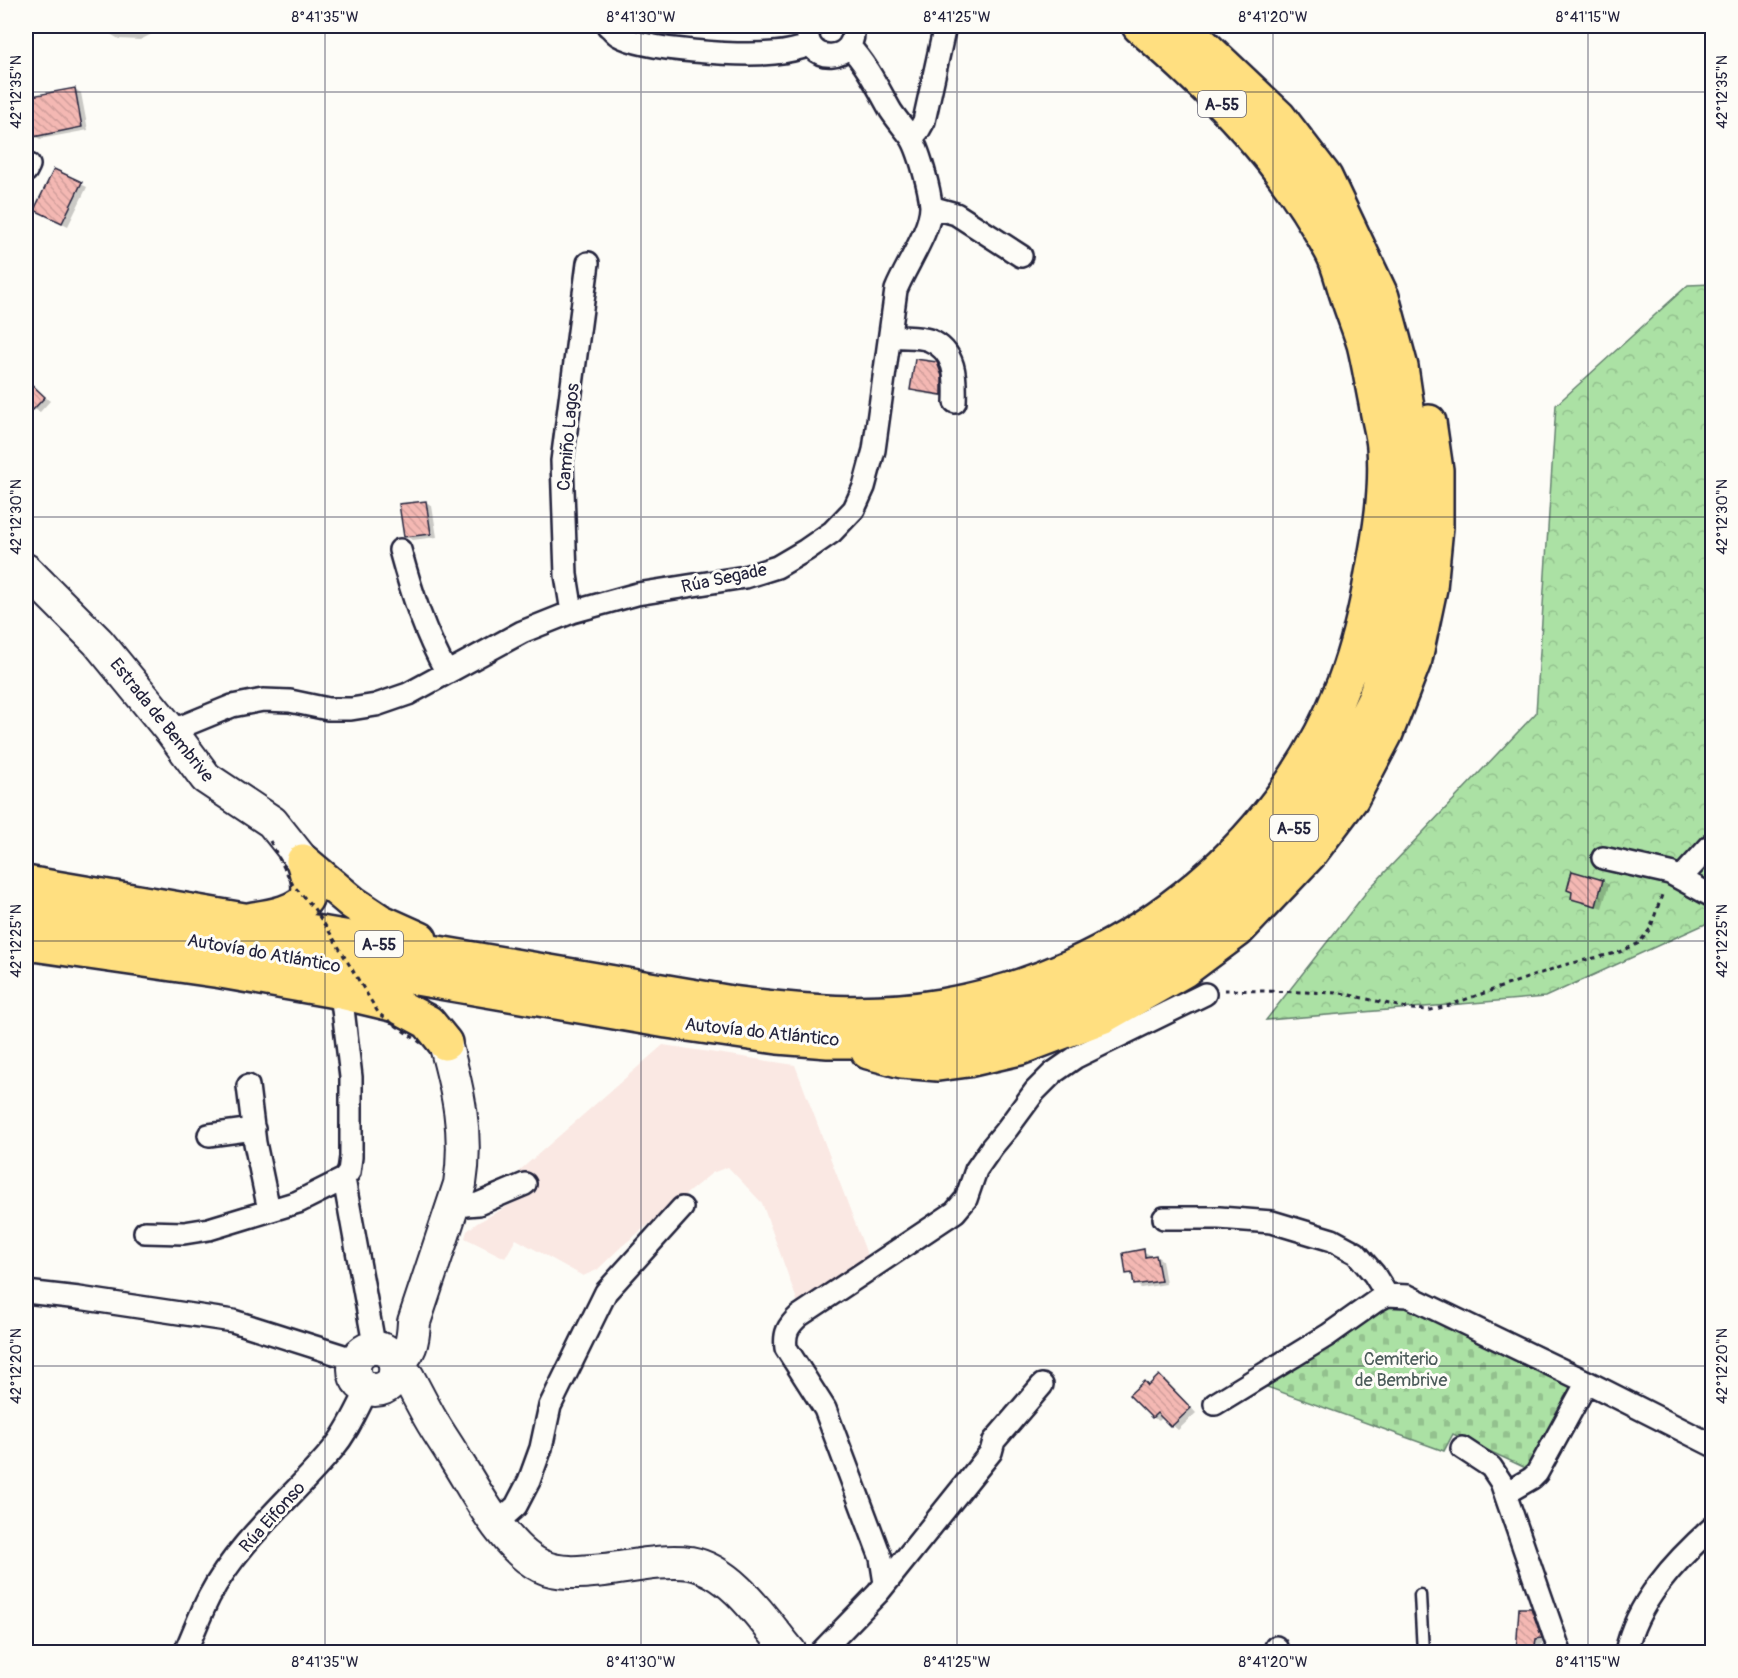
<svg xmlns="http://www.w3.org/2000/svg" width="1738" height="1678" font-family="Pangolin,sans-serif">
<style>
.built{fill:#fae8e3}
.forest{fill:url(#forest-crowns);stroke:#668270;stroke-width:1.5}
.cemetery{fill:url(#cemetery-stones);stroke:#668270;stroke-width:1.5}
.shadow{fill:#0003}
.building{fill:url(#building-back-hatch);stroke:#22223b;stroke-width:1.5}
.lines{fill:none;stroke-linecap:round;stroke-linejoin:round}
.lane-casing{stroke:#22223b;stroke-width:15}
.street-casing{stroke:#22223b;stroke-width:26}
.secondary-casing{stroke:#22223b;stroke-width:36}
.highway-casing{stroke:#22223b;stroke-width:38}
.path{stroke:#22223b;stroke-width:3;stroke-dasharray:4.5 4.5;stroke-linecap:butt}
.lane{stroke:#fdfcf7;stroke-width:10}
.street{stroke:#fdfcf7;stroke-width:21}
.secondary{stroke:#fdfcf7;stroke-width:32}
.highway{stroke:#ffdf80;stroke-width:33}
.path-bridge{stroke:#22223b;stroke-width:3;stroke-dasharray:4.5 4.5;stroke-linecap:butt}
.ticks{fill:none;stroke:#22223b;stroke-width:1.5;stroke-opacity:0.45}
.labels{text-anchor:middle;stroke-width:6;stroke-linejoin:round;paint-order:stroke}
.shield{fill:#fdfcf7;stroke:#646373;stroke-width:1.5}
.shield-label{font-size:16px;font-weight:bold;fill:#22223b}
.street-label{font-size:18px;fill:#22223b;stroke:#fdfcf7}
.park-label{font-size:18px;fill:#4b5b5a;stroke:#fdfcf7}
.neatline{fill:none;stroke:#22223b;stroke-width:2}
.ticks-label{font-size:15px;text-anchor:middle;fill:#22223b}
</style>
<defs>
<pattern id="forest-crowns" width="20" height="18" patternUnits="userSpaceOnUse" patternTransform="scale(1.5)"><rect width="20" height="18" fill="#abe1a4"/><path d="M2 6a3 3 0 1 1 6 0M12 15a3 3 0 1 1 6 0" fill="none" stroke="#93c18e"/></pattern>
<pattern id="cemetery-stones" width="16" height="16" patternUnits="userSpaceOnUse" patternTransform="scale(1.5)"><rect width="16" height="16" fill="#abe1a4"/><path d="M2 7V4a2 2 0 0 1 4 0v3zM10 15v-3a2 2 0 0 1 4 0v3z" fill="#93c18e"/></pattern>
<pattern id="building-back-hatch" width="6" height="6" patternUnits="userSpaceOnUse" patternTransform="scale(1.5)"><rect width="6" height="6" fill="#f4b8b3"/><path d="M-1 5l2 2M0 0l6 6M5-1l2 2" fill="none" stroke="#d19e9b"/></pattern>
</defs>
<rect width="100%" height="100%" fill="#fdfcf7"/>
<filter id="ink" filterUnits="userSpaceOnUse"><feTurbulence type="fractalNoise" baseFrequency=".0167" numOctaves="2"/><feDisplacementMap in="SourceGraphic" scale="12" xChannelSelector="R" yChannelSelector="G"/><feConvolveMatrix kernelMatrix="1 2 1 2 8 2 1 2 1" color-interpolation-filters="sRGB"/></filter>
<g filter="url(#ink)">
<path class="built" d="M663,1045L795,1065L868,1257L861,1266L798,1303L762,1203L728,1167L712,1173L622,1246L597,1270L583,1276L516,1239L505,1258L465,1238L467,1231L477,1223L530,1194L519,1171Z"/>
<path class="forest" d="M1712,284V921L1545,997L1266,1020L1368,890L1536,713L1556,405L1688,285Z"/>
<path class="cemetery" d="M1384,1303H1408L1579,1386L1532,1471L1453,1434L1444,1451L1267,1387L1263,1381Z"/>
<path class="shadow" d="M96,26H165L162,29L140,40L119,39Z
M75,89L81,93L88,130L40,139L34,136Z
M81,184L87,187L68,226L42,213Z
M936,363L943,367L948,397L918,393L912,389Z
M26,380L50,401L40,412L34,409L31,412L26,409Z
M426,502L432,506L437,537L412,540L406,536Z
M1603,881L1609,885L1602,908L1572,898Z
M1143,1251L1150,1255V1257L1156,1256L1162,1260L1166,1284L1141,1288L1135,1284L1134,1276L1128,1273Z
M1160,1377L1166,1380L1196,1413L1178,1430L1163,1417L1159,1421L1152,1417L1144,1383L1150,1386Z
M1531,1609L1537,1613L1547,1641L1542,1642L1540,1652H1518Z"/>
<path class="building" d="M75,88L82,127L33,137L26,97Z
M54,169L82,182L62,223L34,210Z
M915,359L937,362L942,376V395L910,390Z
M26,379L45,397L33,410L26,403Z
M426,501L431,534L404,537L399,504Z
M1572,871L1603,880L1596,906L1571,899L1572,892L1567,890Z
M1144,1249L1145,1257L1156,1255L1161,1281L1134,1285L1132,1273L1126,1274L1123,1253Z
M1159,1375L1191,1408L1171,1427L1157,1413L1152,1418L1129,1395L1144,1381L1148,1386Z
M1519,1608H1531L1542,1638L1536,1639L1534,1653H1516Z"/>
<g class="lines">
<g class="lane-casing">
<path id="lane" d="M1420,1595L1423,1652"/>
</g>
<g class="street-casing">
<path id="street" d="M608,26C611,28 615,33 618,35C645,51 742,56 774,53C786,52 799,49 810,45
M808,26C802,68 861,62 852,26
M912,138L919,130L924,121L945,26
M26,171L29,165
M931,207L956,214L1021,256
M891,336C903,338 918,336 929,340C956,351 956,377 955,402
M400,550C412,594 424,632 447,673
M572,612L566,575L562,461L588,263
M171,731L232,706L263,700L290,701L328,709H351L376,705L408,694L522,632L572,612L637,594L745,577L777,567L806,550L832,532L854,509L864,487L874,450L896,290C905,267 931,230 931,206C930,191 919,148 910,136C904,128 897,120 891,111C878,88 867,65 849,46
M1603,858L1670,873L1712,896
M1681,878L1712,844
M248,1086L255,1143L269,1210
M209,1135L254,1129
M344,1179L372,1333L373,1348
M453,1206L478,1204L525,1184
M1164,1218H1219L1272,1222L1332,1240L1356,1253L1374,1274L1387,1295
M145,1232L184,1233L209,1229L298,1202L344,1179L349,1172L351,1157V1077L341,992
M26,1292L79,1298L233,1321L356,1360
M1215,1404L1328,1335L1376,1301L1387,1295L1408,1296L1587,1382L1712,1445
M1462,1448L1491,1467L1501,1482L1560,1652
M1506,1493L1532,1478L1537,1473L1587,1382
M497,1523L516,1506L529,1481L541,1448L550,1406L606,1292L682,1208
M885,1583L881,1558L825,1409L786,1348C784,1333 788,1326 799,1316L955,1212L966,1199L976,1170L992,1147L1007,1129L1035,1091L1053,1073L1076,1057L1205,994
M1276,1647L1277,1652
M185,1652C193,1634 200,1615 209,1597C238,1541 293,1497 333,1449C349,1430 357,1409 368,1389
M821,1652L878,1593L991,1452L994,1441L1042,1385
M1626,1652C1636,1603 1675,1561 1712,1528"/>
</g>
<g class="secondary-casing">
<path id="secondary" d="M26,570L98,642L171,731L206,778L272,822L303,861
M354 1369a21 21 0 1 1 42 0a21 21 0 1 1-42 0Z
M395,1366C411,1353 413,1342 414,1322L460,1184C468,1134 458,1090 445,1043
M395,1372L408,1377C414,1388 419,1398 425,1409C434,1427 446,1443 456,1460C477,1493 504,1548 541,1566C559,1575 584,1572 604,1570C630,1567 665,1559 690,1563C733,1571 764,1621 790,1652"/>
</g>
<g class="highway-casing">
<path id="highway" d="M303,861L353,903L380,921L420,939
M26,883L732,1003C801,1012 871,1018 941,1006C1119,976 1279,853 1344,683C1357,648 1366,610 1372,574C1380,533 1387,490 1384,447C1383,433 1378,418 1376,403C1372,384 1369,364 1364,344C1359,328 1352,311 1347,295C1342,281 1339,265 1332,252C1285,162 1215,91 1139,26
M26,911L667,1021L778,1037L828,1041H876L920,1038L1002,1022L1043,1010L1077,995L1109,981L1175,945L1221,906L1273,854L1311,808L1350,748L1375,698L1399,605L1410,528L1413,448L1401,367L1382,297L1325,177L1279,117L1183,26
M253,919C268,917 303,912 308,894C311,884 306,871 303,861
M26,943L221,971L341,992L396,1005L428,1022L445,1043
M868,1052L902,1061L938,1064L968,1060L1020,1048L1104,1016L1183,971L1238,930L1309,855L1352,798L1386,733L1415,659L1430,588L1436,527V470L1429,422"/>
</g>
<path class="path" d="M1224,990L1341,993L1411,1009L1431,1010L1447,1006L1564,965L1620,952L1639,943L1650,929L1663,892"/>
<use href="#lane" class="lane"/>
<use href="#street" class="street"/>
<use href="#secondary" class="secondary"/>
<use href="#highway" class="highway"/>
<path class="path-bridge" d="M270,841L293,885L313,907L332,936L379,1014L421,1043"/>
</g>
</g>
<path class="ticks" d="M325,26V1652M641,26V1652M957,26V1652M1273,26V1652M1588,26V1652M26,92H1712M26,517H1712M26,941H1712M26,1366H1712"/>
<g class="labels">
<g class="shield">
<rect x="1198" y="91" width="48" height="26" rx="4.5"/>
<rect x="1270" y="815" width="48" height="26" rx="4.5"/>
<rect x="355" y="931" width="48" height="26" rx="4.5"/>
</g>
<g class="shield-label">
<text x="1222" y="110">A-55</text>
<text x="1294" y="834">A-55</text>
<text x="379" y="950">A-55</text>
</g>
<g class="street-label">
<text transform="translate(568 437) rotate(-85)" y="6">Camiño Lagos</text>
<text transform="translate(724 578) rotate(-12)" y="6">Rúa Segade</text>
<text transform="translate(162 720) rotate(51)" y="6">Estrada de Bembrive</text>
<text transform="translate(264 953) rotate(10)" y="6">Autovía do Atlántico</text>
<text transform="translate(762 1032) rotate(6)" y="6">Autovía do Atlántico</text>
<text transform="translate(272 1517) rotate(-48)" y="6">Rúa Eifonso</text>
</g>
<g class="park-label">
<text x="1401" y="1365">Cemiterio<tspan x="1401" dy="21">de Bembrive</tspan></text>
</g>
</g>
<rect width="1738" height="1678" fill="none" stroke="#fdfcf7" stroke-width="66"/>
<rect x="33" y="33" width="1672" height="1612" class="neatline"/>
<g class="ticks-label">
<text x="325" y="22">8°41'35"W</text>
<text x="641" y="22">8°41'30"W</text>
<text x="957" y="22">8°41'25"W</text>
<text x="1273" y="22">8°41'20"W</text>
<text x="1588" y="22">8°41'15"W</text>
<text transform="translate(16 92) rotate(-90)" y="5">42°12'35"N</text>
<text transform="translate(1722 92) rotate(-90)" y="5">42°12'35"N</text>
<text transform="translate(16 517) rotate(-90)" y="5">42°12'30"N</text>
<text transform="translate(1722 517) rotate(-90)" y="5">42°12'30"N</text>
<text transform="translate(16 941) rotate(-90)" y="5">42°12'25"N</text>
<text transform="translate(1722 941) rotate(-90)" y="5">42°12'25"N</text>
<text transform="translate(16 1366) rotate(-90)" y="5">42°12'20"N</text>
<text transform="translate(1722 1366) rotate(-90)" y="5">42°12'20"N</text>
<text x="325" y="1667">8°41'35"W</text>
<text x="641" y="1667">8°41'30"W</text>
<text x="957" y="1667">8°41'25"W</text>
<text x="1273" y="1667">8°41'20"W</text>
<text x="1588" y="1667">8°41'15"W</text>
</g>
</svg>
